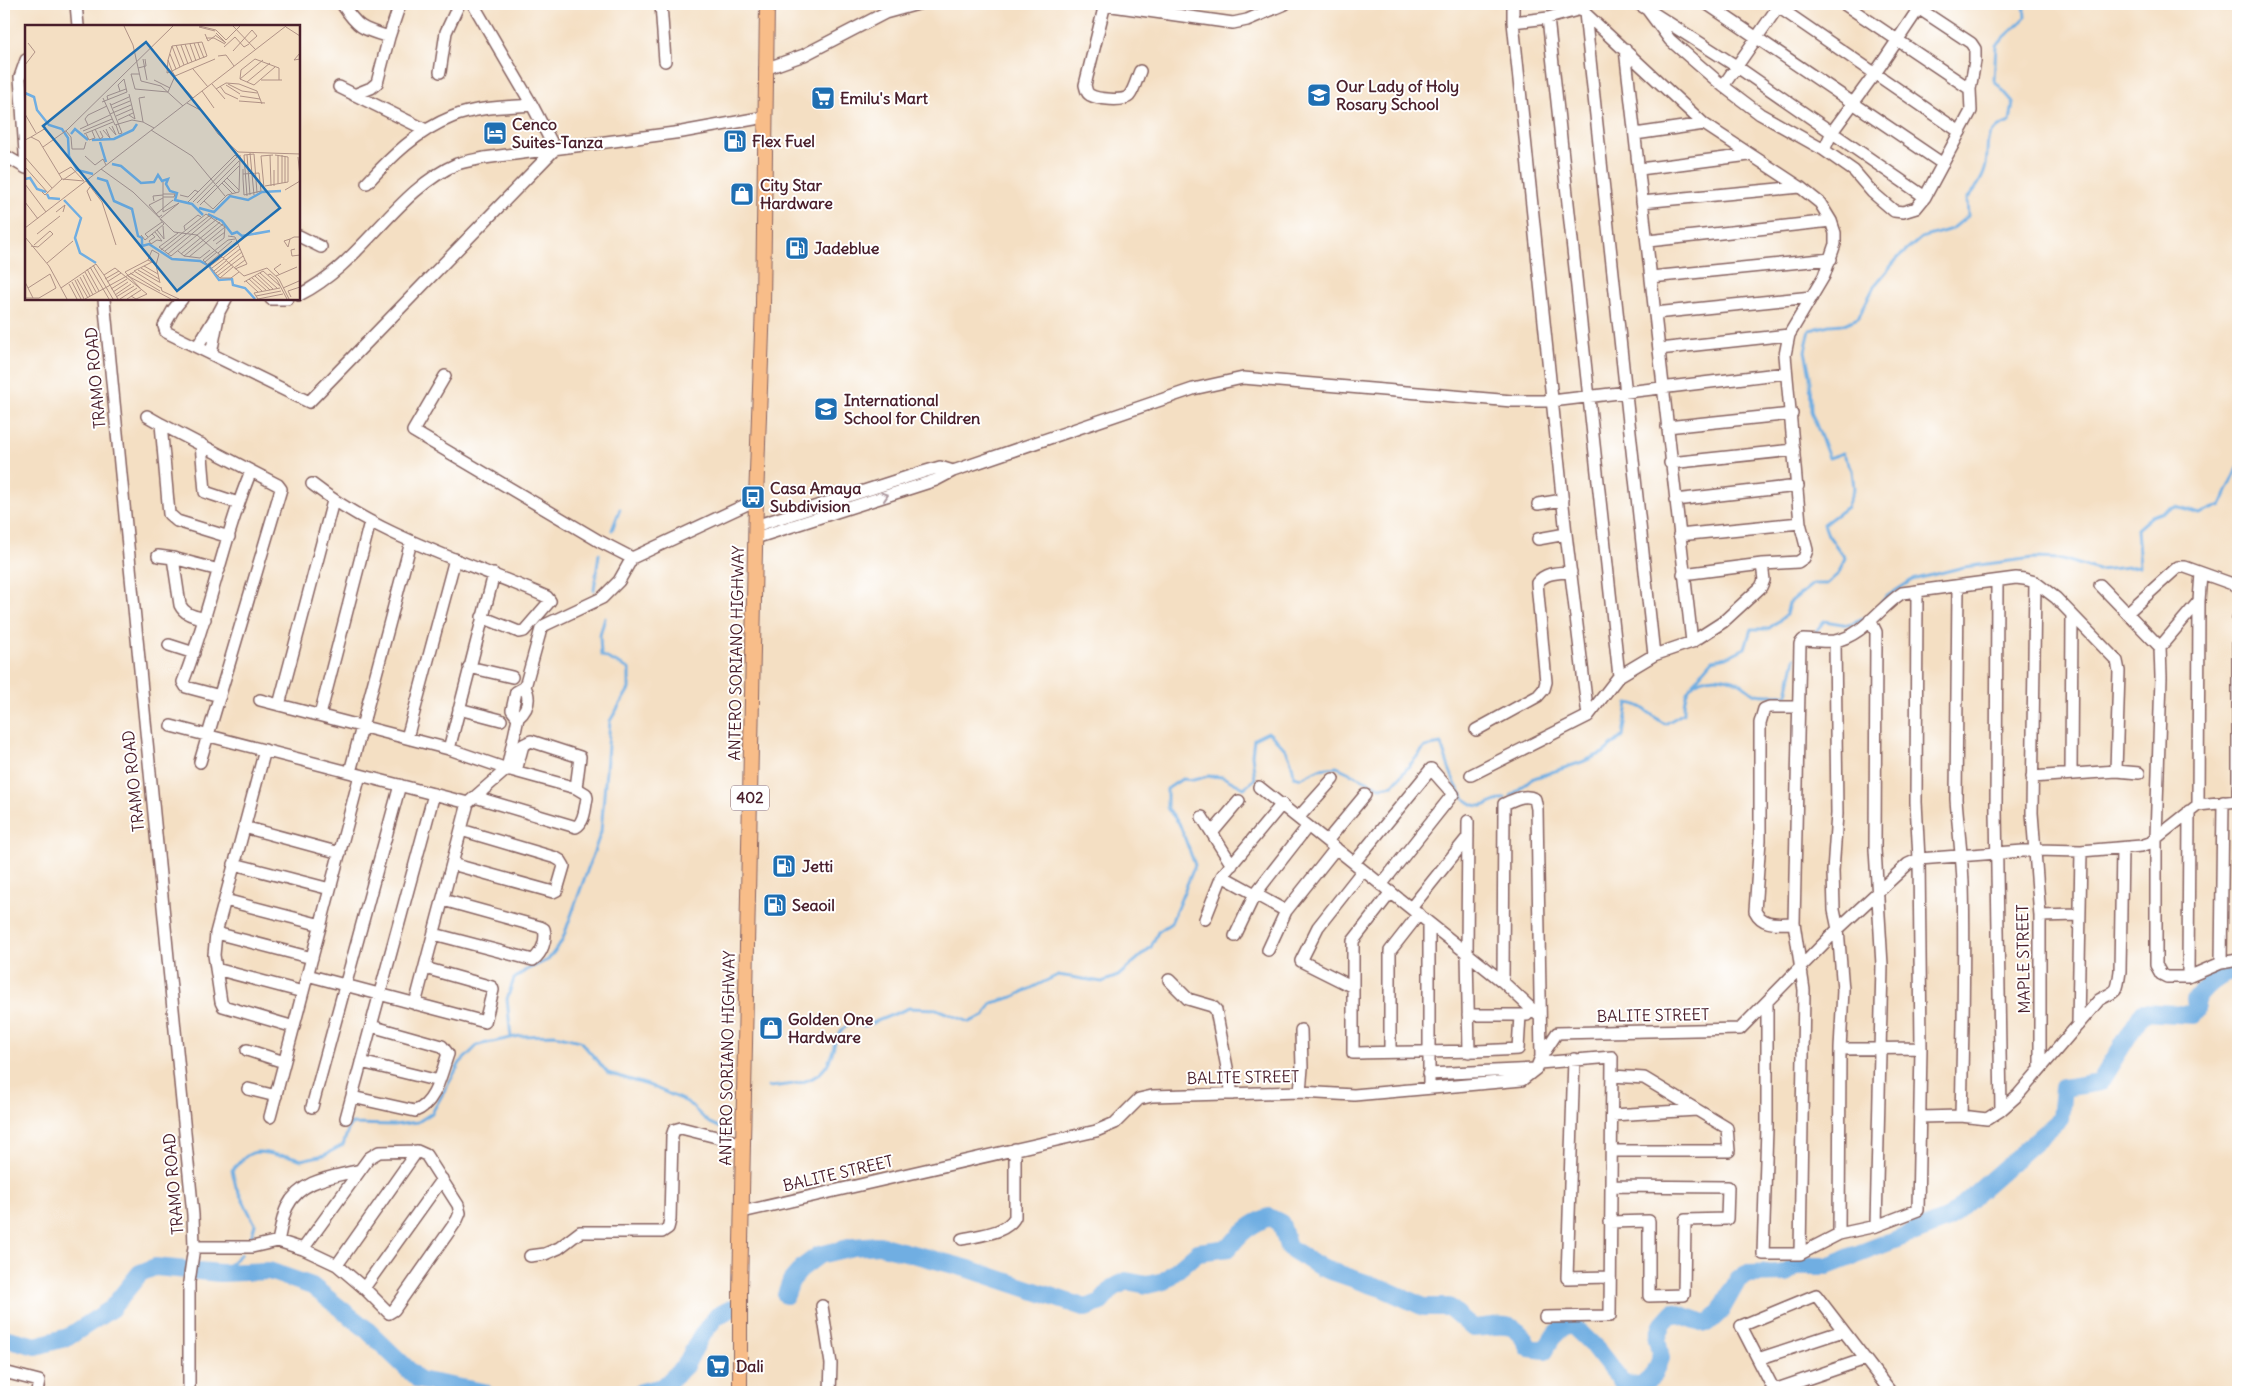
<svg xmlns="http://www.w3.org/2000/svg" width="2242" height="1396" font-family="Delius,sans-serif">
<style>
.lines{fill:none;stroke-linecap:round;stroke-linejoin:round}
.stream{stroke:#70aee2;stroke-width:3}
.river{stroke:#70aee2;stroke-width:18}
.minor-casing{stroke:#866260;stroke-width:14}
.major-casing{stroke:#866260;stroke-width:16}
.minor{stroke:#fff;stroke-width:11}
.major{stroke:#f8bd89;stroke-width:14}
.oneway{stroke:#ae9aa0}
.labels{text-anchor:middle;stroke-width:4;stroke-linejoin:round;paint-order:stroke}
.shield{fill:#fff;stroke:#80626b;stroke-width:1}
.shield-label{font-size:15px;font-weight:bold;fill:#4a1f2b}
.poi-label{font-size:16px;font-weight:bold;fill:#4a1f2b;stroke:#fff;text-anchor:start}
.street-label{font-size:16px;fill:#4a1f2b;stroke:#fff}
.inset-river{fill:none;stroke:#70aee2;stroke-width:2.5}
.inset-road{fill:none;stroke:#b09286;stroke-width:1}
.view{fill:#1f6fb2;fill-opacity:0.15;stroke:#1f6fb2;stroke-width:2.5}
.inset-edge{fill:none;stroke:#4a1f2b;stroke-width:2.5}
</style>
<rect width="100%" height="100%" fill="#fff"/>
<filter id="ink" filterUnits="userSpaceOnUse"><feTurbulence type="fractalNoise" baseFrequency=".02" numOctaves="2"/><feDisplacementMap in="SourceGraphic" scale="10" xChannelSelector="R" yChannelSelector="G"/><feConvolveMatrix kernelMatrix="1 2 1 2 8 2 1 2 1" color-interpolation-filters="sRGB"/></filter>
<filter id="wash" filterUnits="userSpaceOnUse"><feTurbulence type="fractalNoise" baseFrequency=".0096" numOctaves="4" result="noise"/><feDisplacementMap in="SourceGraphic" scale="20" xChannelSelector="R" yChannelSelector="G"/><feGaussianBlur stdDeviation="1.12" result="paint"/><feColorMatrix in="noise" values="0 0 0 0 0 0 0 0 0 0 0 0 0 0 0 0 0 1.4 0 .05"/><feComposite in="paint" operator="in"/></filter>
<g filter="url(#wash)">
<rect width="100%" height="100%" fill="#f4dfc3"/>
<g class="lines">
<path class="stream" d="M612,530L620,509
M594,590L599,554
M1882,602L1886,597L1912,580L1964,567L2033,558L2062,559L2098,570L2140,566L2137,529L2152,516L2176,507L2200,514L2221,505L2238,467
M1811,635L1814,634L1824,621L1849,625L1866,618
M1693,683L1713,660L1727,657L1745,648L1751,629H1768L1786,615L1789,603L1813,584H1827L1839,573L1845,558L1828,535L1824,524L1847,507L1854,488L1852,470L1843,453L1829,458L1811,411L1810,375L1805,351L1810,330L1829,325L1844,324L1858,318L1875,285L1897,259L1921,238L1952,229L1968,216L1967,199C1975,190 1984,178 1986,165C1990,140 1980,133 2010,122L2013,102L1994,80L1996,45L2025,18L2024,4
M1511,796L1531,779L1582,762L1603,753L1623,736L1628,703C1643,704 1652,717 1665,724L1684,713C1682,676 1713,671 1740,683C1746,686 1750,692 1756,694C1767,696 1777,695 1787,694L1795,658
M511,1038L507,999L514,979L526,970L548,960L562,941L601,832L610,721L629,689V669L601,655L600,635L605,618
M768,1087C795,1085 824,1083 832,1053C837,1036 835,1035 849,1024L865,1026L909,1008L936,1009L969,1022L984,1016L992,1003L1013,997L1058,975L1102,982L1118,976L1151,947L1158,932L1171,923L1195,865L1179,823L1167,808V789L1182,779L1193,780L1208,776L1223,777L1244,788L1255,779L1252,755L1254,739L1268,732C1285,748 1291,752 1294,776L1301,778L1319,769L1337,767L1380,787L1393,785L1425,747L1441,744C1448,762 1457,808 1482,806C1489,805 1498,800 1505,798
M250,1241L255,1224L236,1187L232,1170C250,1151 252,1149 277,1155C286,1156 293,1155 301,1160L324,1155L343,1145L350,1124L394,1125L418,1122L432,1113L460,1063L478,1045L520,1036L555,1035L580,1041L608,1073L651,1086L687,1102L708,1122L721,1128
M220,1273L241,1254"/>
<path class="river" d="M786,1295L791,1281L803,1267L819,1255L853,1247L879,1245L969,1269L1086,1308L1101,1302L1113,1288L1126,1281L1147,1285L1164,1281L1198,1252L1229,1248C1240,1233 1251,1224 1269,1217L1281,1223L1288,1247L1322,1268L1384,1289L1424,1307H1449L1473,1328C1501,1326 1516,1318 1529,1348L1545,1350L1552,1338L1566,1324L1573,1326L1594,1346L1623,1383L1640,1387L1654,1375L1661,1358L1657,1339L1663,1323L1673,1312L1707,1324L1720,1312L1738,1280L1746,1274L1786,1273L1797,1266H1827L1946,1220L2060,1119L2063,1088L2100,1082L2143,1012L2193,1015L2197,1010L2195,1000C2206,987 2220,972 2238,969
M4,1338L36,1346L68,1337L111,1309L140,1273L155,1267L220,1273L269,1271L312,1286L365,1328L419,1380L484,1392
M641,1392L663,1387L685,1366L701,1336L717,1316L731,1309"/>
</g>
</g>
<g filter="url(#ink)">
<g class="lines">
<g class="minor-casing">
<path id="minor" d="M76,4L78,26
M342,4C358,28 362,29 389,37L400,4
M661,4L665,61
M1098,4L1233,23L1247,20L1285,4
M1105,4L1085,85C1086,88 1086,93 1090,95C1097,99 1123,102 1129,96C1134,90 1137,78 1140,71
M1513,4V22
M1575,4L1704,124L1800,187L1820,203L1831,221L1835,233V244L1824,276L1789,335L1785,355L1800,523L1807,550L1804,558L1798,562L1762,564L1683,574
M1639,4L1736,66L1925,197
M1707,4L1943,164
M1774,4L1960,132
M1844,4L1970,89
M1581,9L1548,18L1513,22L1566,534L1588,716
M1647,9L1670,40L1723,86L1760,114L1824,150L1854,171L1872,192L1894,211L1903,212L1916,208L1925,197L1971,111L1970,89L1975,61V49L1971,43L1912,4
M1585,13L1654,655
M1548,18L1619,676
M1625,49L1692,642
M765,69L804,55L885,13L918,4
M440,72L446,32L459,4
M1723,86L1780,4
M339,87L426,130
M354,95L371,88L377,83L389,37
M1635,134L1704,124
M1824,150L1832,132L1876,72L1919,8
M4,155L26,168
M26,168L20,77L26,60
M1640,169L1749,155
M367,183C392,156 417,131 452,117C476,107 506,107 532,105
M1642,202L1800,187
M299,236L321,247
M1648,241L1831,221
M1651,277L1831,259
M299,295C362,264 396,190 457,164C465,161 475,160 484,158L682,132L765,117
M104,299L193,1215L194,1247L189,1282V1392
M182,299L173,310L164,326L166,332L309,402L555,149L532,105L473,4
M271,299H287
M1655,313L1812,297
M197,347L216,316
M1659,349L1789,335
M211,354L219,312L226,299
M445,376L413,431L599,541L632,558L756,500
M147,416L161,424
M1667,427L1792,414
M201,444L205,492L238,503
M1670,463L1794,450
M312,484C381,538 468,562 547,597L550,601L524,631L519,632L482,617
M1675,500L1798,486
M1538,504L1563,500
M755,526L923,472L940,467L953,471
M1679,535L1800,523
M755,538L936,480L953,471L1193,389L1243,378L1512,401H1552L1786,373
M1538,539L1566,534
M158,556L173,558L219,570
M173,558L180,605C185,615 194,616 205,619
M2201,573L2199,601L2160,647L2161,677L2156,838V965L2161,974L2167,977H2188L2221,963L2238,960
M2035,582L2032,813L2040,916V1069
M2100,585L2160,647
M1958,586L1956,799C1958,827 1962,855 1963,883C1965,961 1963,1039 1961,1116
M2127,613L2178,567H2185L2238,586
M1870,620L1876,632L1875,849L1882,965L1876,1226
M1835,641L1837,814L1833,871L1834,910L1838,929L1843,990L1840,1049L1839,1234
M169,645L194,653
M469,667L512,677
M220,696L186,687L183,682C210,613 223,539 251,471
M260,700L449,749L507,769L576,788L586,794L587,798C585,807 585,822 576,827L475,797
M279,705L333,501
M459,709L501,720
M320,715L370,522
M518,718C528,709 531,699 525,687
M171,726L468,803L507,769L518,718L512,710L516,692L525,687L541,629L545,625L602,598L619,581L632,558
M1476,730L1538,696L1544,689L1546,682L1537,583C1546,572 1557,573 1571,572
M407,738L455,559
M449,749L494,574
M265,750L216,933L214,955L221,1002L223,1006L294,1027
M200,762L281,489L278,485L161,424L169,514L177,521L229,537
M516,771L523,745L531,741L580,757L576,788
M350,772L411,542
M2071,773L2072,615
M1471,775L1588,716L1619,676L1654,655L1692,642L1723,622L1761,587L1764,580L1762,564
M2032,777L2116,771L2139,773
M1259,787L1503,982L1538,1015
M2238,801V618
M2198,805L2199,601
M1202,817L1232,865
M1298,818L1333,779
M1468,821L1467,953L1469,1052
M244,827L340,853
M1212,833L1239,801
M1327,841L1365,795
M1354,863L1431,769L1453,794L1381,885
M234,864L330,889
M452,864L553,892L557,890L564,866L561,861L556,858L461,830
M1222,876L1286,911
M1391,892L1353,941V1053C1408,1051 1463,1053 1518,1049L1520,1015
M225,900L321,925
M1411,908L1468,837
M2040,916L2079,915
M1205,919L1222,876L1282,804
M1794,923C1779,923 1763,927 1755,911L1760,840V723L1764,709L1769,707H1797
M216,933L312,958
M434,934L533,960C542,953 547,940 544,929L540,927L443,900
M1235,936L1255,894L1308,826
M1268,950L1286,911L1336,848
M2221,963L2223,802
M216,969L303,992
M307,975L485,1022L493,990L492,987L425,968
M2188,977L2189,811
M1169,980L1188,999L1212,1006L1216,1010L1232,1094
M1503,982L1504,804C1514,800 1524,793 1535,799L1537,809L1541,1057
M1353,987L1301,961L1318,927L1363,870
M1767,1003V1128L1763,1254H1800L1839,1234L1876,1226L1918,1210L1921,1048L1919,859L1916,802L1917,591
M415,1004L468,803
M1468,1015H1527
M2078,1025L2081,851
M1840,1049L1921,1048
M247,1050L284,1062
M1390,1052V951L1419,914
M1574,1059L1567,1278L1610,1277
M361,1062L439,1081
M1539,1063L1612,1057L1610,1316L1545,1317
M1428,1074L1536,1069
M1429,1088V923
M248,1089L276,1096
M1300,1092L1302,1068L1301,1030
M352,1097L415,1111C436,1104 441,1073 448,1054L442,1046L371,1026
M312,1107L400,785
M2001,1110L2018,1095L2099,1000C2118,989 2117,994 2120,971L2122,848
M1612,1115L1697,1110
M270,1117L360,775
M1921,1117L1961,1116L1987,1119L2001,1110L1996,811L1997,581
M346,1118L434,794
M1611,1151H1729L1727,1128L1644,1078L1612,1076
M742,1212L1096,1131L1115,1123L1139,1099L1152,1096L1300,1092L1354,1095L1522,1080L1536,1069L1541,1057L1557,1033L1740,1029L1838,929L1908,864L1919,859L2036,850L2081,851L2141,846L2150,843L2198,805L2238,801
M1610,1222L1649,1221V1296L1684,1295L1685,1220L1727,1219L1728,1187L1611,1186
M962,1239C979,1235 1006,1234 1015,1217V1149
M278,1241C281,1230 282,1217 287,1207C301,1179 333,1177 360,1170
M194,1247H252L278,1241L303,1249L337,1265L364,1288L389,1313L394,1310L457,1220L460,1213L458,1205L426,1155L417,1151L379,1152L369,1158L303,1249
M1800,1254L1804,990L1794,923L1800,644L1803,640C1814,640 1825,642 1835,641C1863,636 1879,608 1902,593L2016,578L2024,579L2035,582L2056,598L2117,661L2119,671L2116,771
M530,1256L545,1254L559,1248L580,1232H662L668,1228L670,1220L672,1136L674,1130L681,1128L744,1144
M337,1265L417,1151
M364,1288L442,1179
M822,1306L831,1364L830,1392
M1758,1359L1843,1331
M4,1372L39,1381L37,1392
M1774,1390L1865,1359
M1775,1392L1741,1326L1816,1295L1889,1390"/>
</g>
<g class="major-casing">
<path id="major" d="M740,1392V1292L756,500L763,304L767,4"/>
</g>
<use href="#minor" class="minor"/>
<use href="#major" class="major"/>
</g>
<defs><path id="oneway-chevron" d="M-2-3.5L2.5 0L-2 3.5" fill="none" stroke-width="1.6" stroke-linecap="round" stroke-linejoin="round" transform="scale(1.25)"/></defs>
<use class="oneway" href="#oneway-chevron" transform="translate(885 496) rotate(-18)"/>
</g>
<defs>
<g id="school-square" transform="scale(1.25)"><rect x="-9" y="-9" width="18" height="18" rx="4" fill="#1f6fb2" stroke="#fff"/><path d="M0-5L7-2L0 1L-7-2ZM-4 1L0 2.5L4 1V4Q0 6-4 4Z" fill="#fff"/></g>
<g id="supermarket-square" transform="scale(1.25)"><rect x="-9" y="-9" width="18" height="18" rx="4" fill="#1f6fb2" stroke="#fff"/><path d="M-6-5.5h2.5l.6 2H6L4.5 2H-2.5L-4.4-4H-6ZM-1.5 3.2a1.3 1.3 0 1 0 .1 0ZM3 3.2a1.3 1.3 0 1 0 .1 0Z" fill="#fff"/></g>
<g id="hotel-square" transform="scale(1.25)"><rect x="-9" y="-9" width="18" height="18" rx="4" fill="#1f6fb2" stroke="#fff"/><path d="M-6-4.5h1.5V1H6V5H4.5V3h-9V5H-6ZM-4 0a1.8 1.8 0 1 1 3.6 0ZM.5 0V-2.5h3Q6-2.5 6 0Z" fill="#fff"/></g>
<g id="fuel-square" transform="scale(1.25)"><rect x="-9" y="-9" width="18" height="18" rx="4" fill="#1f6fb2" stroke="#fff"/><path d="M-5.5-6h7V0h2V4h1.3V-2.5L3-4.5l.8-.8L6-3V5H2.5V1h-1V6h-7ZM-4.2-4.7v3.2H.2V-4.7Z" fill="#fff"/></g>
<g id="shop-square" transform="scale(1.25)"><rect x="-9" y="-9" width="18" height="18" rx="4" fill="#1f6fb2" stroke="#fff"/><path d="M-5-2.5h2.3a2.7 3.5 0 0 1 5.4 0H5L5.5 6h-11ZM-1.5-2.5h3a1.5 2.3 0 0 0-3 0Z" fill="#fff"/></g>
<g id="bus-square" transform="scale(1.25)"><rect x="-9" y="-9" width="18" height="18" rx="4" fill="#1f6fb2" stroke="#fff"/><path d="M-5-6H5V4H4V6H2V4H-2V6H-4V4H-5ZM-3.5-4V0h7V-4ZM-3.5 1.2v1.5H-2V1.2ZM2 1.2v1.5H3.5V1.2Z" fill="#fff"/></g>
</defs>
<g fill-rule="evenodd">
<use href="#school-square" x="1319" y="95"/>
<use href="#supermarket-square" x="823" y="98"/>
<use href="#hotel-square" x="495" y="133"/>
<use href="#fuel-square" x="735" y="141"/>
<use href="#shop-square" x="742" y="194"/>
<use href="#fuel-square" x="797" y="248"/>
<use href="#school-square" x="826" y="409"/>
<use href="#bus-square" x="753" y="497"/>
<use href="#fuel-square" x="784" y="866"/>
<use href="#fuel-square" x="775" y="905"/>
<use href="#shop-square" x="771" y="1028"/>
<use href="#supermarket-square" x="718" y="1366"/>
</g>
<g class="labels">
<rect class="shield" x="731" y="785.5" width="38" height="25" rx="4"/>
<g class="shield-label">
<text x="750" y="803">402</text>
</g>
<g class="poi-label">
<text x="1336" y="92">Our Lady of Holy<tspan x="1336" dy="18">Rosary School</tspan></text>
<text x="840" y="104">Emilu's Mart</text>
<text x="512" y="130">Cenco<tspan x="512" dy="18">Suites-Tanza</tspan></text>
<text x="752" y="147">Flex Fuel</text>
<text x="760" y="191">City Star<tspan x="760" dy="18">Hardware</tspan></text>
<text x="814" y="254">Jadeblue</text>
<text x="844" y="406">International<tspan x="844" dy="18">School for Children</tspan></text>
<text x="770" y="494">Casa Amaya<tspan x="770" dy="18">Subdivision</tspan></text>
<text x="802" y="872">Jetti</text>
<text x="792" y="911">Seaoil</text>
<text x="788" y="1025">Golden One<tspan x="788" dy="18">Hardware</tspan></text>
<text x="736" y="1372">Dali</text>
</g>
<g class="street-label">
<text transform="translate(95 378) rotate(-95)" y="6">TRAMO ROAD</text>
<text transform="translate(736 653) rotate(-89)" y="6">ANTERO SORIANO HIGHWAY</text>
<text transform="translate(133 781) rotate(-96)" y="6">TRAMO ROAD</text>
<text transform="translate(2023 959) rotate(-91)" y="6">MAPLE STREET</text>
<text transform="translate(1653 1015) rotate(-1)" y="6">BALITE STREET</text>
<text transform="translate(727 1058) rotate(-89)" y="6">ANTERO SORIANO HIGHWAY</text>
<text transform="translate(1243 1077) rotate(-1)" y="6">BALITE STREET</text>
<text transform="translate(838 1173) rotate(-13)" y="6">BALITE STREET</text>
<text transform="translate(173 1184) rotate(-95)" y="6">TRAMO ROAD</text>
</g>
</g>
<g transform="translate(25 25)">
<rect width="275" height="275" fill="#f4dfc3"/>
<path class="inset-river" d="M0,68L9,72L12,85L24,100L37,104L43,113L44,131L52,145L68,149M46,109L50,104L63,115M67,115L89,114L108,105L112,99M75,117L81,137M87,139L96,141L116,158L129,157L133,150L137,156L143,154L141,159L145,166L152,168L150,175L167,179L178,190M72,153L82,156L89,176L107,184L113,211L117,213V221L124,219L147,234L175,236L184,241L194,255L207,254L208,260L220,263L230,274M0,154L5,153L12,164L21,167M22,169L24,173L35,174M39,175L56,193L50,213L55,228L71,238M174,183L189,187L205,171L223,175L237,167L256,166M183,189L197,196L207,209L212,207L217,211L245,206"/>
<path class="inset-road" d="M99,1L108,20L116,56L136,61L158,81M174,1L191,5L201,15L215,1M208,1L231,25M174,2L190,6M261,2L275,11M180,9L183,16L190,11M190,10L201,18L191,8M181,13H189L200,19M169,18L175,34M173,18L179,33M160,19L167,37M165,19L171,36M151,20L159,40M156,20L163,39M147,21L155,42M199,22L210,12L219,22L224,19M208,26L227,5L232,11L224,18M275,28L269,35L275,34M145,29L151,44M193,31L201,30L209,41M118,34L122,55M143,35L142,48L147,46L159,40L182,31L177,17L147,21L143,35L147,46L150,51L190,34M0,40L10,27L3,18M113,43L121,41L120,34M168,44L183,62M114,49H106L110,64L143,67L150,51M215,54L216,45L230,34L254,43V55M215,54L229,60L250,42M215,54L238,35M129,55L145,63M236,55H257M153,56L168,73M222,57L245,38M187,59L200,74M203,59L217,66L232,68M201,60L215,69M195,61L200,68L213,74M191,64L201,58L214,59L232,66L237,79M177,66L189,83M104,69L110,94L104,90M215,71L235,74M120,72L114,73L118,97L129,103M78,73L90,100L107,95L118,97M83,75L82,71L101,64M214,76L240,78M77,77L102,67L99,54L93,60L95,66M85,78L97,108L94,109L91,100M162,78L177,86L193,109L213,127L275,129M86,80L104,72M88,83L105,76M0,89L11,108M85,89L106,80M91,91L107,84M93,95L108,88M63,100L60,94L63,90L82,81M84,102L91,110L87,101M55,104L85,90M70,104L75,114L78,112L75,106M78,105L85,113L81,104M126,105L167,131L200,171M41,106L46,112L47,124H59L61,117M58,106L87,94M59,109L88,97M61,109L64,115L70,113L67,106M6,112L21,103L18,99M0,115L6,112L14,116L37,154L59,156M18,122L42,105L148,1M225,128L229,170M222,130L225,170M245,130L246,161M257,130V158M60,131L70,140L78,134L81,140M253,131V159M260,131V158M0,132L27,163M273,132L275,152M0,142L23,168M76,144L108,167L149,207L172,210L219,251L242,243L254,254L264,274M249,145V161M34,149L46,142L59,156M218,149L234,148L236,166L219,170L218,154V144M202,153L214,165M38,155L51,146M61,156L77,177L91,220M199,156L211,168M138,157V187M197,158L208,169M0,159L21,187M240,161L263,157V132L250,130M65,162L62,166L66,176M239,163L236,131L248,130M260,165L275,156M17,167L20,170L37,154M138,169H150L149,172H138M155,170L163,172L170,165L173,167M222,171L219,130L229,129L232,168M129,176L128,171L138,170M179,176L188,184L202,170L214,167L215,130M0,177L13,194M163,177L210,130L215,134M168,177L212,132M172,178L214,136M175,180L214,141M31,187L40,180L38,187M131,189L148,175M137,190L134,192L124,180L138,173M136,193L154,178L138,187M0,203L261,1M132,205L139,214L138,201M160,205L159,201L173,190L176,192M153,208L134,222L146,231L192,194M12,209L35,191M127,209L130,212L124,216L126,219L132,215L137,216L130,207M116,210L120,215L139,199L135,194M203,211L210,212L220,235M0,212L24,241L42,274M123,212L120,209L137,197M210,214L203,215L178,235L195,253H206L214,247M265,214L263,222L259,216L265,214L269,212H275M188,216L200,207M6,221L13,222L28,209L25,206L9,220M270,224L266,225L267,231L275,230M136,225L181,189L200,202L199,213L191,219M140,226L184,191M153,226L159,231L198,199M193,228L207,216M143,229L187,192M156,229L195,197M196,230L212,217M159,231L175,233L185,225M164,232L200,202M198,233L213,221M123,235L127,225L134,229L131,240M201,235L215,224M180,237L192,227M22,238L48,216M183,239L195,229M68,240L88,274M119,241L133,249M185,241L197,232M65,242L84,274M116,243L134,254M187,243L199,234M209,243L220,235L222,239L210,244M62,244L74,266M113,245L134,257M189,246L201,236M60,247L71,267M105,248L135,266M191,248L217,227M235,248L252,263M254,249L249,244L256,239M58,250L68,270M233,250L248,264M243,250L245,249L252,255L262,274M103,251L146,274M192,251L218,231M230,251L245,265M251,251L272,242M55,252L65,271M195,253L208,242M227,253L241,265M52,254L63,273M80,254L94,246M224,254L237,266M50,255L59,274M221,256L233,267M0,257L8,273M47,257L56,274M82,257L96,248M219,257L238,246L255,261M135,258L131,240L127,237L109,246L136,263M44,259L52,274M136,262L137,266L154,274M3,263L25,249M36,263L71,239L79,250M115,263L100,247L123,235L127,237M258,263L274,256M86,264L102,254M88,267L103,257M90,270L106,259M231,271L256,266M91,272L109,261M266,272L263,266L275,262M0,273H14L31,263L25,249M60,274L109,247M93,274L79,250L90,243L122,269L111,274L106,271M95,274L112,263M102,274L116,265M233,274L229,268L255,263M233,274L258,269"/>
<path class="view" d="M121,17L255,183L152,266L18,101Z"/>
<rect width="275" height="275" class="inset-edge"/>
</g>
<rect width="2242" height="1396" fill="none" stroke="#fff" stroke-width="20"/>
</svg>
